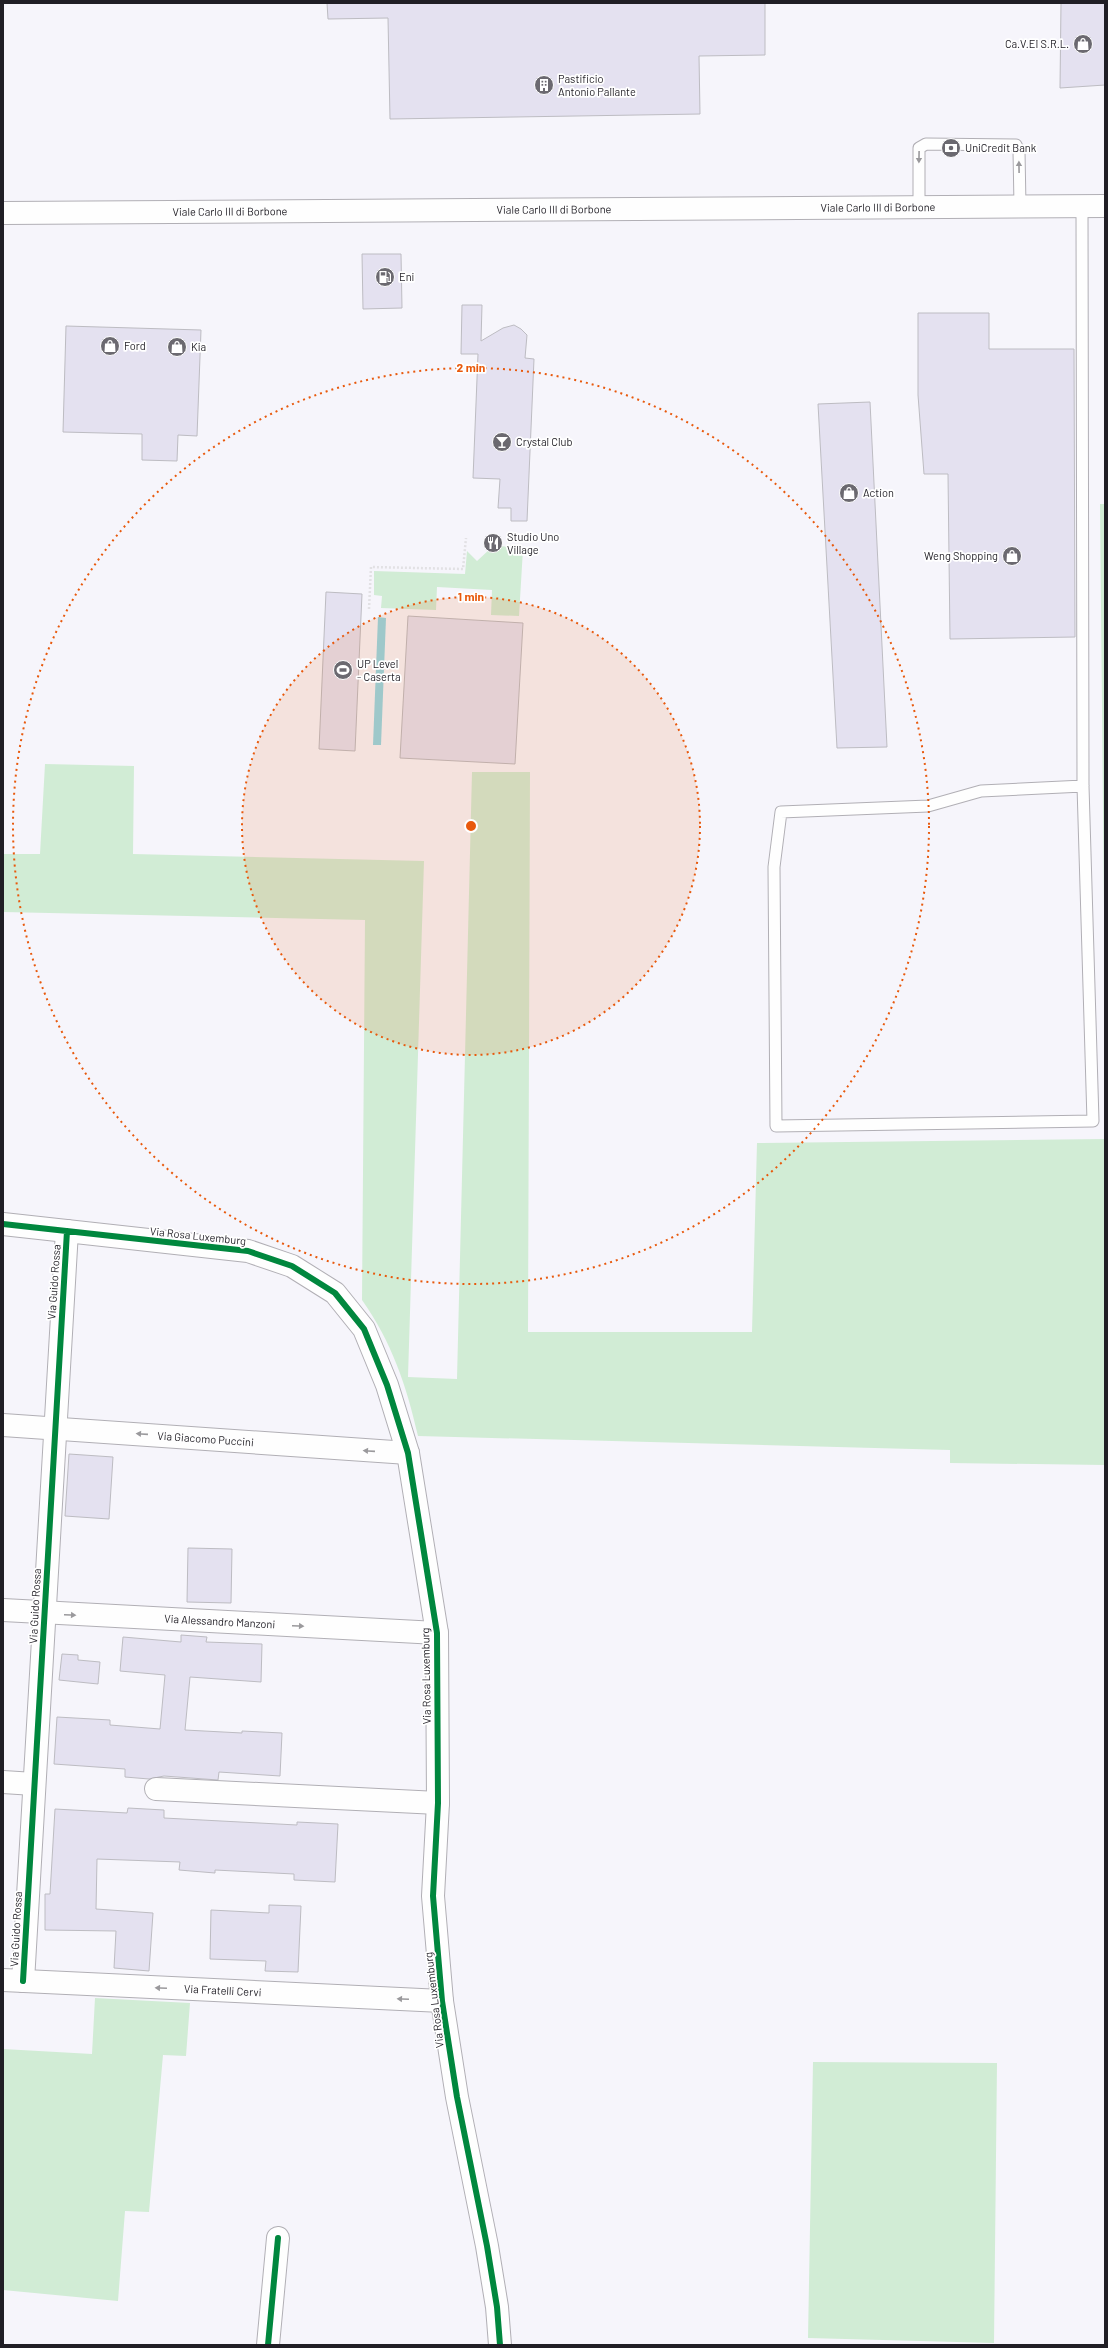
<svg xmlns="http://www.w3.org/2000/svg" width="1108" height="2348" font-family="Barlow,sans-serif">
<style>
.green{fill:#d1ecd5}
.water{fill:#94d8e5}
.building{fill:#e4e1f0;stroke:#bdbcc2}
.lines{fill:none;stroke-linecap:round;stroke-linejoin:round}
.service-casing{stroke:#b1afb5;stroke-width:13}
.minor-casing{stroke:#b1afb5;stroke-width:24}
.secondary-casing{stroke:#b1afb5;stroke-width:24}
.path{stroke:#e2e1e4;stroke-width:2.5;stroke-dasharray:2 2;stroke-linecap:butt}
.service{stroke:#fefefe;stroke-width:11}
.minor{stroke:#fefefe;stroke-width:22}
.secondary{stroke:#fefefe;stroke-width:22}
.cycleway-casing{stroke:#fff;stroke-width:8}
.cycleway{stroke:#00873e;stroke-width:6}
.oneway{fill:#9a999c}
.ring{fill:none;stroke:#e8590c;stroke-width:2;stroke-dasharray:2 4}
.labels{text-anchor:middle;stroke-width:3.5;stroke-linejoin:round;paint-order:stroke}
.poi-label{font-size:11px;fill:#201e25;stroke:#fff;text-anchor:start}
.street-label{font-size:11px;fill:#201e25;stroke:#fff}
.centre{fill:#e8590c;stroke:#fff;stroke-width:2}
.ring-label{font-size:12px;text-anchor:middle;font-weight:bold;fill:#e8590c;stroke:#fff;stroke-width:3.5;stroke-linejoin:round;paint-order:stroke}
</style>
<rect width="100%" height="100%" fill="#f6f5fb"/>
<path class="green" d="M1100,504H1105V1012Z
M493,537L501,546L523,549L519,616L491,615L492,590L437,587L436,610L381,608L382,596L374,595V571L465,574L467,551L477,561L490,549Z
M45,764L134,766L133,854L424,861L408,1377L457,1379L472,772H530L528,1332H752L757,1143L1105,1139V1465L950,1463V1450L418,1436C406,1384 392,1343 362,1300L365,920L3,912V854H40Z
M95,1998L190,2003L186,2056L163,2055L149,2212L125,2211L118,2301L3,2290V2049L92,2054Z
M813,2062L997,2063L994,2343L808,2338Z"/>
<path class="water" d="M378,617L386,618L381,745H373Z"/>
<path class="building" d="M327,3H765V55L699,56L700,114L390,119L388,18L328,19Z
M1061,3H1105V85L1060,88Z
M362,254H401L402,308L363,309Z
M462,305H482L481,341L503,328L514,325L521,329L527,335L525,358L534,359L527,521H511V508H498L500,479L473,478L478,354H461Z
M918,313H989V349H1074L1075,637L950,639L948,474H924L918,395Z
M66,326L201,330L197,436L178,435L177,461L142,460V434L63,432Z
M870,402L887,747L837,748L818,404Z
M326,592L362,594L355,751L319,749Z
M408,616L523,623L515,764L400,758Z
M69,1454L113,1457L109,1519L65,1516Z
M188,1548L232,1549L231,1603L187,1602Z
M181,1635L207,1637L206,1642L262,1644L261,1682L190,1677L185,1730L242,1733V1731L282,1733L280,1776L219,1772L218,1780L164,1776L149,1779L125,1777V1769L54,1764L57,1717L110,1720V1725L160,1729L165,1675L120,1671L123,1637L181,1642Z
M62,1654L78,1655V1660L100,1662L98,1684L59,1680Z
M128,1808L164,1810V1818L297,1825V1822L338,1824L335,1882L294,1880V1874L215,1870V1873L179,1870L180,1862L97,1859L96,1909L153,1913L149,1971L114,1968L116,1931L45,1930V1894H50L55,1809L127,1813Z
M269,1905L301,1906L298,1972L265,1971L266,1961L210,1959L211,1910L269,1913Z"/>
<g class="lines">
<g class="service-casing">
<path id="service" d="M1082,206L1083,786L1093,1121L776,1126L774,867L781,812L928,806L981,791L1083,786
M919,207V148L926,144L1016,145L1019,151L1020,206"/>
</g>
<g class="minor-casing">
<g id="minor">
<path d="M3,1224L248,1251L292,1266L335,1293L364,1329L387,1385L408,1453L437,1633L438,1803L433,1896L442,2001L457,2097L487,2246L497,2307L500,2345"/>
<path id="s1" d="M3,1425L408,1453"/>
<path id="s2" d="M3,1610L437,1633"/>
<path d="M3,1782L34,1784"/>
<path d="M156,1789L438,1803"/>
<path id="s3" d="M3,1980L442,2001"/>
<path d="M23,1981L67,1231"/>
<path d="M268,2345L278,2238"/>
</g>
</g>
<g class="secondary-casing">
<g id="secondary">
<path id="s4" d="M3,213L1105,206"/>
</g>
</g>
<path class="path" d="M369,609L371,567L463,569L466,538"/>
<use href="#service" class="service"/>
<use href="#minor" class="minor"/>
<use href="#secondary" class="secondary"/>
<g class="cycleway-casing">
<path id="cycleway" d="M3,1224L248,1251L292,1266L335,1293L364,1329L387,1385L408,1453L437,1633L438,1803L433,1896L442,2001L457,2097L487,2246L497,2307L500,2345
M23,1981L67,1231
M268,2345L278,2238"/>
</g>
<use href="#cycleway" class="cycleway"/>
</g>
<defs><path id="oneway-solid" d="M-6-.8H1V-3.2L6.5 0L1 3.2V.8H-6Z"/></defs>
<g class="oneway">
<use href="#oneway-solid" transform="translate(919 157) rotate(91)"/>
<use href="#oneway-solid" transform="translate(1019 167) rotate(-91)"/>
<use href="#oneway-solid" transform="translate(142 1434) rotate(-176)"/>
<use href="#oneway-solid" transform="translate(369 1451) rotate(-176)"/>
<use href="#oneway-solid" transform="translate(70 1615) rotate(3)"/>
<use href="#oneway-solid" transform="translate(298 1626) rotate(3)"/>
<use href="#oneway-solid" transform="translate(161 1988) rotate(-177)"/>
<use href="#oneway-solid" transform="translate(403 1999) rotate(-177)"/>
</g>
<circle cx="471" cy="826" r="229" fill="#e8590c" fill-opacity=".12"/>
<g class="ring">
<circle cx="471" cy="826" r="229"/>
<circle cx="471" cy="826" r="458"/>
</g>
<defs>
<g id="shop-disc" transform="scale(1)"><circle r="9.5" fill="#6b6970" stroke="#fff"/><path d="M-5-2.5h2.3a2.7 3.5 0 0 1 5.4 0H5L5.5 6h-11ZM-1.5-2.5h3a1.5 2.3 0 0 0-3 0Z" fill="#fff"/></g>
<g id="building-disc" transform="scale(1)"><circle r="9.5" fill="#6b6970" stroke="#fff"/><path d="M-4-6H4V6H1V3H-1V6H-4ZM-2.5-4.3h1.7v1.8h-1.7ZM.8-4.3h1.7v1.8H.8ZM-2.5-1h1.7V.8h-1.7ZM.8-1h1.7V.8H.8Z" fill="#fff"/></g>
<g id="bank-disc" transform="scale(1)"><circle r="9.5" fill="#6b6970" stroke="#fff"/><path d="M-6-4H6V4H-6ZM0-2.3a2.3 2.3 0 1 0 0 4.6a2.3 2.3 0 1 0 0-4.6Z" fill="#fff"/></g>
<g id="fuel-disc" transform="scale(1)"><circle r="9.5" fill="#6b6970" stroke="#fff"/><path d="M-5.5-6h7V0h2V4h1.3V-2.5L3-4.5l.8-.8L6-3V5H2.5V1h-1V6h-7ZM-4.2-4.7v3.2H.2V-4.7Z" fill="#fff"/></g>
<g id="bar-disc" transform="scale(1)"><circle r="9.5" fill="#6b6970" stroke="#fff"/><path d="M-6-5H6L.8 .8V4.5H3.5V6h-7V4.5H-.8V.8Z" fill="#fff"/></g>
<g id="restaurant-disc" transform="scale(1)"><circle r="9.5" fill="#6b6970" stroke="#fff"/><path d="M-5-6h1v4h1v-4h1v4h1v-4h1v5L-1.5 .5V6h-2V.5L-5-1ZM5-6V6H3V1.5H1.5Q1.5-4 5-6Z" fill="#fff"/></g>
<g id="stadium-disc" transform="scale(1)"><circle r="9.5" fill="#6b6970" stroke="#fff"/><path d="M0-5a6.5 5 0 1 0 0 10a6.5 5 0 1 0 0-10ZM-3.5-1.8h7v3.6h-7Z" fill="#fff"/></g>
</defs>
<g fill-rule="evenodd">
<use href="#shop-disc" x="1083" y="44"/>
<use href="#building-disc" x="544" y="85"/>
<use href="#bank-disc" x="951" y="148"/>
<use href="#fuel-disc" x="385" y="277"/>
<use href="#shop-disc" x="110" y="346"/>
<use href="#shop-disc" x="177" y="347"/>
<use href="#bar-disc" x="502" y="442"/>
<use href="#shop-disc" x="849" y="493"/>
<use href="#restaurant-disc" x="493" y="543"/>
<use href="#shop-disc" x="1012" y="556"/>
<use href="#stadium-disc" x="343" y="670"/>
</g>
<g class="labels">
<g class="poi-label">
<text x="1069" y="48" text-anchor="end">Ca.V.EI S.R.L.</text>
<text x="558" y="83">Pastificio<tspan x="558" dy="13">Antonio Pallante</tspan></text>
<text x="965" y="152">UniCredit Bank</text>
<text x="399" y="281">Eni</text>
<text x="124" y="350">Ford</text>
<text x="191" y="351">Kia</text>
<text x="516" y="446">Crystal Club</text>
<text x="863" y="497">Action</text>
<text x="507" y="541">Studio Uno<tspan x="507" dy="13">Village</tspan></text>
<text x="998" y="560" text-anchor="end">Weng Shopping</text>
<text x="357" y="668">UP Level<tspan x="357" dy="13">- Caserta</tspan></text>
</g>
<g class="street-label">
<text dy="4" stroke="none"><textPath href="#s4" startOffset="875">Viale Carlo III di Borbone</textPath></text>
<text dy="4" stroke="none"><textPath href="#s4" startOffset="551">Viale Carlo III di Borbone</textPath></text>
<text dy="4" stroke="none"><textPath href="#s4" startOffset="227">Viale Carlo III di Borbone</textPath></text>
<text transform="translate(198 1236) rotate(6)" y="4">Via Rosa Luxemburg</text>
<text transform="translate(54 1282) rotate(-86)" y="4">Via Guido Rossa</text>
<text dy="4" stroke="none"><textPath href="#s1" startOffset="203">Via Giacomo Puccini</textPath></text>
<text transform="translate(35 1606) rotate(-87)" y="4">Via Guido Rossa</text>
<text dy="4" stroke="none"><textPath href="#s2" startOffset="217">Via Alessandro Manzoni</textPath></text>
<text transform="translate(426 1676) rotate(-91)" y="4">Via Rosa Luxemburg</text>
<text transform="translate(16 1929) rotate(-87)" y="4">Via Guido Rossa</text>
<text dy="4" stroke="none"><textPath href="#s3" startOffset="220">Via Fratelli Cervi</textPath></text>
<text transform="translate(434 2000) rotate(-97)" y="4">Via Rosa Luxemburg</text>
</g>
</g>
<circle cx="471" cy="826" r="6" class="centre"/>
<g class="ring-label">
<text x="471" y="372">2 min</text>
<text x="471" y="601">1 min</text>
</g>
<rect width="1108" height="2348" fill="none" stroke="#201e25" stroke-width="8"/>
</svg>
